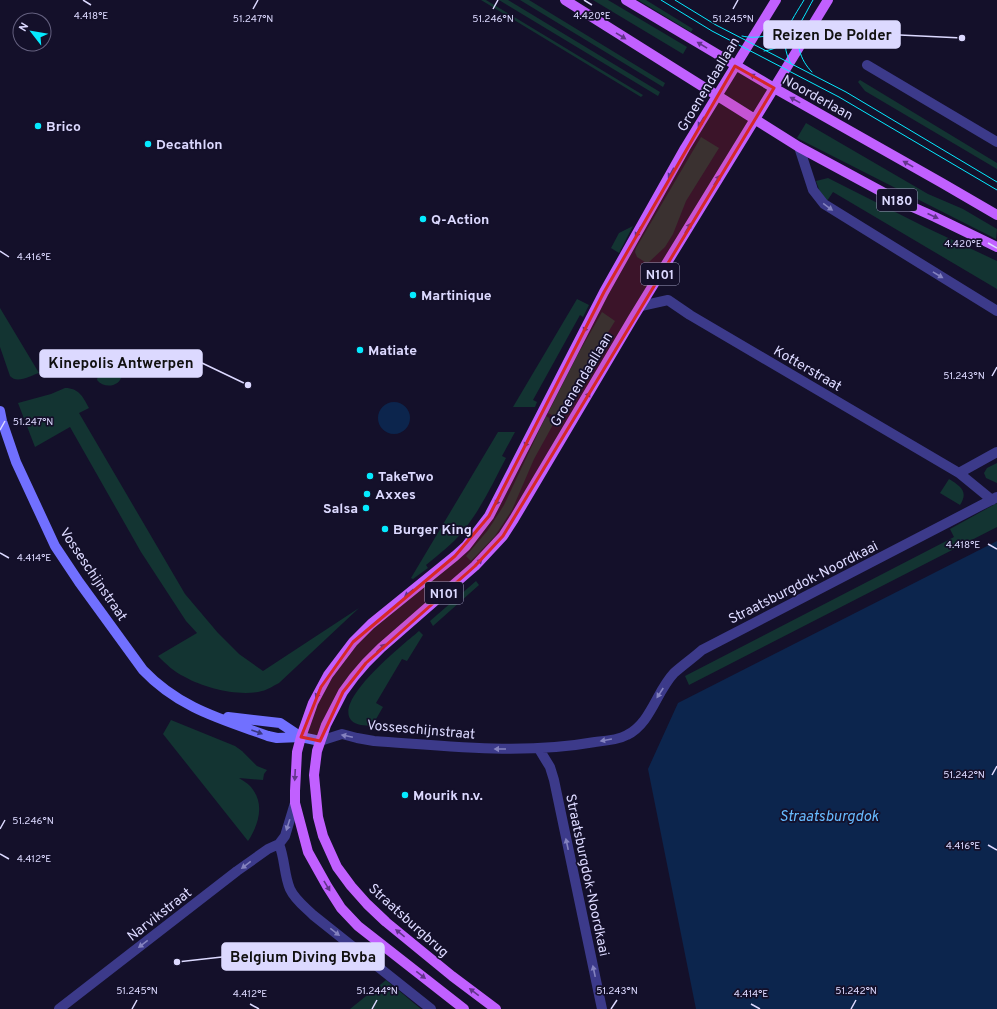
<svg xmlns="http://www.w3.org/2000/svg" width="997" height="1009" font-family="Overpass,sans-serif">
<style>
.green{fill:#133432}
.water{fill:#0c254d}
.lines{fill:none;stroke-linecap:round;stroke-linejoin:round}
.street{stroke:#3c3a8a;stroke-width:10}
.secondary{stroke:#7170ff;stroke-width:10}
.primary{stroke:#c160ff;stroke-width:10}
.tram{stroke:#05eaff;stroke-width:1}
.oneway{fill:#62348a}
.oneway2{fill:#8482bf}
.oneway3{fill:#39367f}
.marked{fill:#d62828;fill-opacity:0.2;stroke:#d62828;stroke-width:3;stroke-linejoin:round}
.ticks{fill:none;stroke:#dcd9ff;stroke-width:1.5}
.poi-dot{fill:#05eaff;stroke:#14102a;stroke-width:1.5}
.labels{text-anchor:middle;stroke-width:3.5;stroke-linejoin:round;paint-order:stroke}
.shield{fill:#14102a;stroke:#a09dbf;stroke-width:1}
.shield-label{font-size:13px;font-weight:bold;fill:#dcd9ff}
.street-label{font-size:14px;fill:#dcd9ff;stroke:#14102a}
.poi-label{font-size:14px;font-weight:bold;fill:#dcd9ff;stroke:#14102a;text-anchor:start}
.water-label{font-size:15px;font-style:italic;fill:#67bbff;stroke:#14102a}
.ticks-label{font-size:10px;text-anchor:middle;fill:#dcd9ff;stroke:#14102a;stroke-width:3.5;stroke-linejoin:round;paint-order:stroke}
.leader{fill:none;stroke:#dcd9ff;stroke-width:1.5}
.callout-dot{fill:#dcd9ff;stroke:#14102a;stroke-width:1.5}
.callout{fill:#dcd9ff;stroke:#dcd9ff;stroke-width:1.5}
.callout-label{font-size:15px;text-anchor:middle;font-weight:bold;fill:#111}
</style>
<rect width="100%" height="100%" fill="#14102a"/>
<path class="green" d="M481,0H486L643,95L641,97Z
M499,0H508L660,92L658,96Z
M520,0H529L665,83L663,87Z
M593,0H608L687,47L683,54Z
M638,0H646L693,29L691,32Z
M860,80L997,163V169L865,91L858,82Z
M806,123L928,194L963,209L997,229L996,239L797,138Z
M701,137L719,148L686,201L673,234L665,247L649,262H645L637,257L635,252L636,248Z
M828,178L925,227L997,261V289L833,192L827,201L821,195L816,181Z
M633,226L619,253L611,248L619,233Z
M577,299L589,305L583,317L580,315L533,400L537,402L535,407H513Z
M0,308L39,373C30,376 17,384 10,376L0,347Z
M602,312L615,321L556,417L548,413L577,356Z
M112,367C117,369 119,370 122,375C120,387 104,389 97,380L98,375L105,368Z
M65,388C79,388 83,397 89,408L79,413L185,594L218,633L239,654L263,671L359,608L279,683C274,685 268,690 262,691C240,697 204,688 185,677C174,672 166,664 158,656L197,633L186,621L141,552L70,427L35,447L18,403L51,394Z
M546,416L555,421L534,459L512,510L495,536L471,561L466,556L488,530L504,505Z
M498,432H515L502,456L506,458C493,483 481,509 463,531C453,544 439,554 426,565L428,568L413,579L411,578Z
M997,463V483L986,478L984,473L987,468Z
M949,479C960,486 969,491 960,505L940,493Z
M997,503V527L689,685L685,676L954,537L950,529Z
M476,581L479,585L433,626L430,621Z
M419,631L423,635L407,661L402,659L376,703L383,707L372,726C365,725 356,726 351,720C334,699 405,643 419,631Z
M171,720L235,746L242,751L257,766L267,770L264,774L263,780L239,778C242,780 247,783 249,785C266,802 259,824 248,841L163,734Z
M386,980L421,1009H350Z"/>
<path class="water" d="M378 418a16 16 0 1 1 32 0a16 16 0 1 1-32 0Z
M997,541V1009H696L648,769L678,703Z"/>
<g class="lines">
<path class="street" d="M867,65L997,142
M799,147L813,190L824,204L997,311
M641,306L668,300L690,315L959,473L992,500
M959,473L997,452
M320,741L342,734L357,738L374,741C448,746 522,755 595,742C605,741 618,740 627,735C651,723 656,692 674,673C683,665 693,658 702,650L997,497
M539,749L550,767L554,780L602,1009
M279,844C285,859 284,875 290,889C295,900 305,907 313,915L431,1009
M279,844L285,836L295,803
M59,1009L237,871L268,849L279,844"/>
<path class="secondary" d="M0,411L2,421L16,462L55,546L79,582L143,670C179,708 221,719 268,736L277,738L301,737L320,741
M228,717L280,723L301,737"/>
<path class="primary" d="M565,0L799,147L899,201L935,217L997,247
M626,0L774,88L942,183L997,215
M464,1009L358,926L341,908L327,886L308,852L295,803V791L297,752L301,737L313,703L328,675L353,642L371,624L455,556L466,546L489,516L604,292L685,148L776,0
M496,1009L452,976L386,922L367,904L351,886L337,867L323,836L318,817L314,775L317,751L326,725L343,692L354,677L366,663L381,648L475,566L503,536L514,519L633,318L828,0"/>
<path class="tram" d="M661,0L712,31L839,97L997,190
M675,0L716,25L846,92L997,182
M800,26C795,43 800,60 812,72
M742,36C759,40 777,35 789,22
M764,51C791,48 801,21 813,0
M791,64C777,38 791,22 804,0"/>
</g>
<defs><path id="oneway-solid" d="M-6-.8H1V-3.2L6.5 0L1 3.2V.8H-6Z"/></defs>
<g class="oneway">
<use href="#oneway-solid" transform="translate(621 36) rotate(32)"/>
<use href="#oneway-solid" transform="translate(702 45) rotate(-149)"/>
<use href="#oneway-solid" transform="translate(755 77) rotate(-149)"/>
<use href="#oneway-solid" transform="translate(795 100) rotate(-151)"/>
<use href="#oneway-solid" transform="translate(701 122) rotate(121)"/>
<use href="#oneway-solid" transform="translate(908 164) rotate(-151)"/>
<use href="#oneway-solid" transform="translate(671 173) rotate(119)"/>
<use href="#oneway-solid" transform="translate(717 180) rotate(-58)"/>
<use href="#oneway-solid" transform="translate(933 216) rotate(24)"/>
<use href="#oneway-solid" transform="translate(688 228) rotate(-59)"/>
<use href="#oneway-solid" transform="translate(638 232) rotate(119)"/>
<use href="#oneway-solid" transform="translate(586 327) rotate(118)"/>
<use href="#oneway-solid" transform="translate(587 397) rotate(-59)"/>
<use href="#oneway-solid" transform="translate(527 442) rotate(117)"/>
<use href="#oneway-solid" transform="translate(498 500) rotate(118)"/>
<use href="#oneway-solid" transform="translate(478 563) rotate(-44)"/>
<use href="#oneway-solid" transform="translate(409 593) rotate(141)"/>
<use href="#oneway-solid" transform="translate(381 648) rotate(-43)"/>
<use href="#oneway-solid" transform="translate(318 693) rotate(115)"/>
<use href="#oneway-solid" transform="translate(295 775) rotate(93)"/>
<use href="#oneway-solid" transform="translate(327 886) rotate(59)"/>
<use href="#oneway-solid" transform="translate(400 933) rotate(-141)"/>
<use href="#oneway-solid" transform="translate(421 975) rotate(38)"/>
<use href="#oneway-solid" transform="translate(474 992) rotate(-143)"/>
</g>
<g class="oneway2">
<use href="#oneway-solid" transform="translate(828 207) rotate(36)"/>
<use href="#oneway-solid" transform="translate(938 275) rotate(31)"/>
<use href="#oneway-solid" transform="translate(660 693) rotate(123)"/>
<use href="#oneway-solid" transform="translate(347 736) rotate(-168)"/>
<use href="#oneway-solid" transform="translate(606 740) rotate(170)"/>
<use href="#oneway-solid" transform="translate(500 749) rotate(180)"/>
<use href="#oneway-solid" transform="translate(288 825) rotate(108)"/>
<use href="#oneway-solid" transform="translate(567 844) rotate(-102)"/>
<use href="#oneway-solid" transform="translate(246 865) rotate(143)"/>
<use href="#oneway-solid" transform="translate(335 932) rotate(38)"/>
<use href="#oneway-solid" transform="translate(143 944) rotate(142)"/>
<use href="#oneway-solid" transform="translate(594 971) rotate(-102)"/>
</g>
<use class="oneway3" href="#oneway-solid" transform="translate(257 732) rotate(20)"/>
<path class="marked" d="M735,66L774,88L503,536L475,566L366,663L343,692L320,741L301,737L321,687L353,642L455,556L489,516L604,292Z"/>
<path class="ticks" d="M83,0L91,5M584,0L592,5M253,9L258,0M493,9L498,0M733,9L738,0M988,243L997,248M0,251L9,257M992,376L997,367M0,430L5,421M988,544L997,549M0,553L9,558M992,775L997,766M0,829L5,820M988,845L997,850M0,854L9,859M250,1004L259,1009M751,1004L760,1009M132,1009L137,1000M372,1009L377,1000M611,1009L617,1000M851,1009L856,1000"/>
<g class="poi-dot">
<circle cx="38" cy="126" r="4"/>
<circle cx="148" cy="144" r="4"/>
<circle cx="423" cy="219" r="4"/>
<circle cx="413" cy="295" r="4"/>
<circle cx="360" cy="350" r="4"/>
<circle cx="370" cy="476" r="4"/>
<circle cx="367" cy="494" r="4"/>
<circle cx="366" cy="508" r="4"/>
<circle cx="385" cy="529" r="4"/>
<circle cx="405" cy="795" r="4"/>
</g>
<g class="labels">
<g class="shield">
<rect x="877" y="189" width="40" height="22" rx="3"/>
<rect x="641" y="263" width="38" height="22" rx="3"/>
<rect x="425" y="582" width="38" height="22" rx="3"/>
</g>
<g class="shield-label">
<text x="897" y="205">N180</text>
<text x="660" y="279">N101</text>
<text x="444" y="598">N101</text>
</g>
<g class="street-label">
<text transform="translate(708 84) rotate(-59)" y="5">Groenendaallaan</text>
<text transform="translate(818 97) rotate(29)" y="5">Noorderlaan</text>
<text transform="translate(808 368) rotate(30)" y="5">Kotterstraat</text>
<text transform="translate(581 379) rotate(-59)" y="5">Groenendaallaan</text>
<text transform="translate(94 574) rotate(56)" y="5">Vosseschijnstraat</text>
<text transform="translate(803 582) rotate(-27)" y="5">Straatsburgdok-Noordkaai</text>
<text transform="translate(421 729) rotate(5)" y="5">Vosseschijnstraat</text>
<text transform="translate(588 875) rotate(78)" y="5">Straatsburgdok-Noordkaai</text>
<text transform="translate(159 914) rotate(-38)" y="5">Narvikstraat</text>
<text transform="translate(409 920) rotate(42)" y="5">Straatsburgbrug</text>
</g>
<g class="poi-label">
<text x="46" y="131">Brico</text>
<text x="156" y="149">Decathlon</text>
<text x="431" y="224">Q-Action</text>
<text x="421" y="300">Martinique</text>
<text x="368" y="355">Matiate</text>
<text x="378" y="481">TakeTwo</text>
<text x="375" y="499">Axxes</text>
<text x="358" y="513" text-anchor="end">Salsa</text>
<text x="393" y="534">Burger King</text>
<text x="413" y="800">Mourik n.v.</text>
</g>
<g class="water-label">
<text x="829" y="821">Straatsburgdok</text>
</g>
</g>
<g class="ticks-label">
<text x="91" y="19">4.418°E</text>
<text x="592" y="19">4.420°E</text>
<text x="253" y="22">51.247°N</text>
<text x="493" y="22">51.246°N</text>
<text x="733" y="22">51.245°N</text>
<text x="963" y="247">4.420°E</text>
<text x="34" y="260">4.416°E</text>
<text x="964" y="379">51.243°N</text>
<text x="33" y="425">51.247°N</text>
<text x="963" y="548">4.418°E</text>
<text x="34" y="561">4.414°E</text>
<text x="964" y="778">51.242°N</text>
<text x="33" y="824">51.246°N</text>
<text x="963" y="849">4.416°E</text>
<text x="34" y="862">4.412°E</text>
<text x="137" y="994">51.245°N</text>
<text x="377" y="994">51.244°N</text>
<text x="617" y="994">51.243°N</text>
<text x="856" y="994">51.242°N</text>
<text x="250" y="997">4.412°E</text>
<text x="751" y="997">4.414°E</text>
</g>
<path class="leader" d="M962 38L900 35M248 385L202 363M177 962L222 957"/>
<g class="callout-dot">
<circle cx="962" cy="38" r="4"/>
<circle cx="248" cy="385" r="4"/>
<circle cx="177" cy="962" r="4"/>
</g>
<g class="callout">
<rect x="764" y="21" width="136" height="27" rx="4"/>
<rect x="40" y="350" width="162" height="27" rx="4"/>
<rect x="222" y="943" width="162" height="27" rx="4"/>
</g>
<g class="callout-label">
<text x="832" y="40">Reizen De Polder</text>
<text x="121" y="368">Kinepolis Antwerpen</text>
<text x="303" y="962">Belgium Diving Bvba</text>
</g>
<g transform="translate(32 32) rotate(301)"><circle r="19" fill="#14102a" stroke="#64607f"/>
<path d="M0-3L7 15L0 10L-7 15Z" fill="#05eaff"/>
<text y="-6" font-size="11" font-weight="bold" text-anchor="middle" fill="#dcd9ff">N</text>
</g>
</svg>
